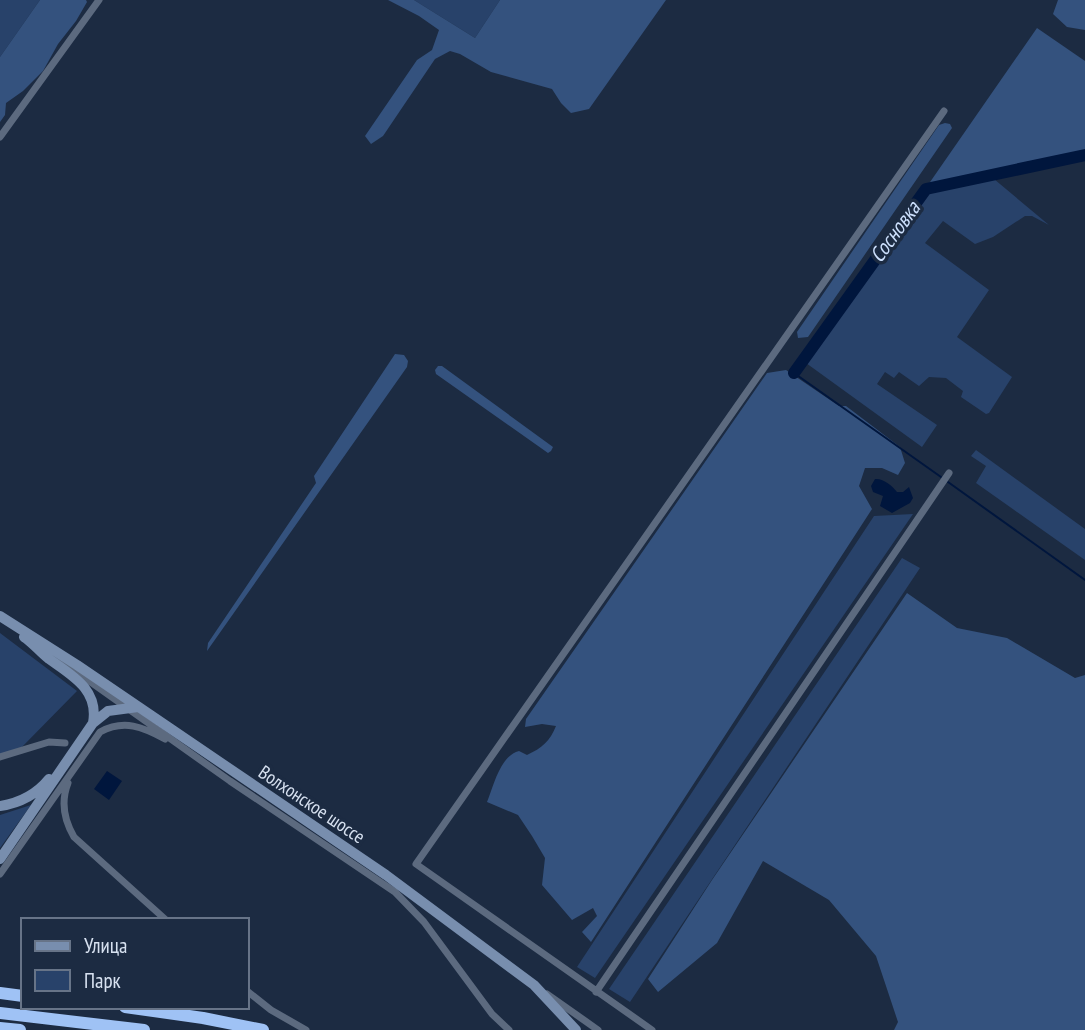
<svg xmlns="http://www.w3.org/2000/svg" width="1085" height="1030" font-family="'PT Sans Narrow',sans-serif">
<style>
.green{fill:#28426a}
.forest{fill:#34527e}
.water{fill:#00163d}
.lines{fill:none;stroke-linecap:round;stroke-linejoin:round}
.stream{stroke:#00163d;stroke-width:2}
.river{stroke:#00163d;stroke-width:12}
.minor{stroke:#5c6a7f;stroke-width:7}
.secondary{stroke:#788eae;stroke-width:10}
.motorway{stroke:#9fc2f5;stroke-width:12}
.labels{text-anchor:middle;stroke-width:7;stroke-linejoin:round;paint-order:stroke}
.street-label{font-size:19px;fill:#d7e1f0;stroke:#1c2b42}
.water-label{font-size:21px;font-style:italic;fill:#cde0fd;stroke:#1c2b42}
</style>
<rect width="100%" height="100%" fill="#1c2b42"/>
<path class="green" d="M0,0H40L0,57Z
M414,0H500L475,38Z
M994,179L1049,225L1032,216H1025L993,237L975,244L943,221L925,243L989,290L957,337L1012,377L989,413L986,414L961,397L963,391L946,378L929,377L919,386L899,372L894,378L885,372L877,384L937,425L922,447L806,363L925,194Z
M976,450L1085,529V560L976,483L986,466L971,456Z
M913,514L595,978L577,967L874,516Z
M902,558L920,568L630,1002L609,989Z
M0,633L77,691L21,748L0,755Z
M31,805L0,848V815Z"/>
<path class="forest" d="M40,0H86L87,2L76,21L58,44L43,71L23,91L6,103L5,115L0,122V57Z
M388,0H414L475,38L500,0H666L589,109L571,113L561,103L552,89L491,72L460,54L450,51L435,59L383,136L371,144L365,136L417,60L432,50L439,30L419,16Z
M1058,0H1085V30L1067,27L1053,14Z
M1037,28L1085,61V150L928,185Z
M945,123L950,124L952,128L808,337L798,338L797,332L939,125Z
M395,354L404,355L408,361L407,367L207,651L208,643L316,483L314,476Z
M438,366H442L553,447L551,451L548,453L436,374L435,370Z
M786,370L839,406H846L900,447L905,463L898,475L882,468H865L859,486L872,509L591,942L582,932L597,916L593,908L572,920L542,885L545,858L532,836L518,815L487,802C494,785 500,756 519,751L527,755C542,748 550,741 556,726L542,724L525,727L526,719L767,373Z
M907,593L957,628L1007,638L1075,678L1085,675V1030H894L898,1022L876,956L829,900L763,861L717,943L658,992L648,979L712,880Z"/>
<path class="water" d="M875,479C883,478 893,486 897,492H903L909,487L913,498L910,503L892,513L880,506L883,496L873,492L871,486Z
M107,771L122,781L109,800L94,789Z"/>
<g class="lines">
<path class="stream" d="M794,373L941,477
M948,482L1085,580"/>
<path class="river" d="M794,373L926,189L1085,155"/>
<path class="minor" d="M0,137L99,0
M51,654L230,781L395,892L424,922L492,1014L509,1030
M0,757L49,742L65,743
M68,783C61,801 64,820 74,837L166,920
M0,874L100,732C124,719 143,727 165,739
M247,991L271,1010L306,1030
M596,992L949,473
M547,994L598,1030
M652,1030L416,864L944,111"/>
<path class="secondary" d="M0,616L77,665L386,875L534,985L576,1030
M24,637C33,643 40,652 49,659C73,676 99,690 93,723
M0,806C20,803 36,795 49,779
M0,859L93,723L108,711L138,707"/>
<path class="motorway" d="M0,993L23,996
M125,1007L203,1018L263,1030
M0,1013L144,1030
M0,1028L20,1030"/>
</g>
<g class="labels">
<g class="street-label">
<text transform="translate(312 804) rotate(34)" y="7">Волхонское шоссе</text>
</g>
<g class="water-label">
<text transform="translate(895 232) rotate(-54)" y="7">Сосновка</text>
</g>
</g>
<rect x="21" y="918" width="228" height="91" fill="#1c2b42" stroke="#677488" stroke-width="2"/>
<rect x="35" y="941" width="35" height="10" fill="#788eae" stroke="#677488" stroke-width="2"/>
<text x="84" y="953" font-size="21" fill="#d7e1f0">Улица</text>
<rect x="35" y="970" width="35" height="21" fill="#28426a" stroke="#677488" stroke-width="2"/>
<text x="84" y="988" font-size="21" fill="#d7e1f0">Парк</text>
</svg>
